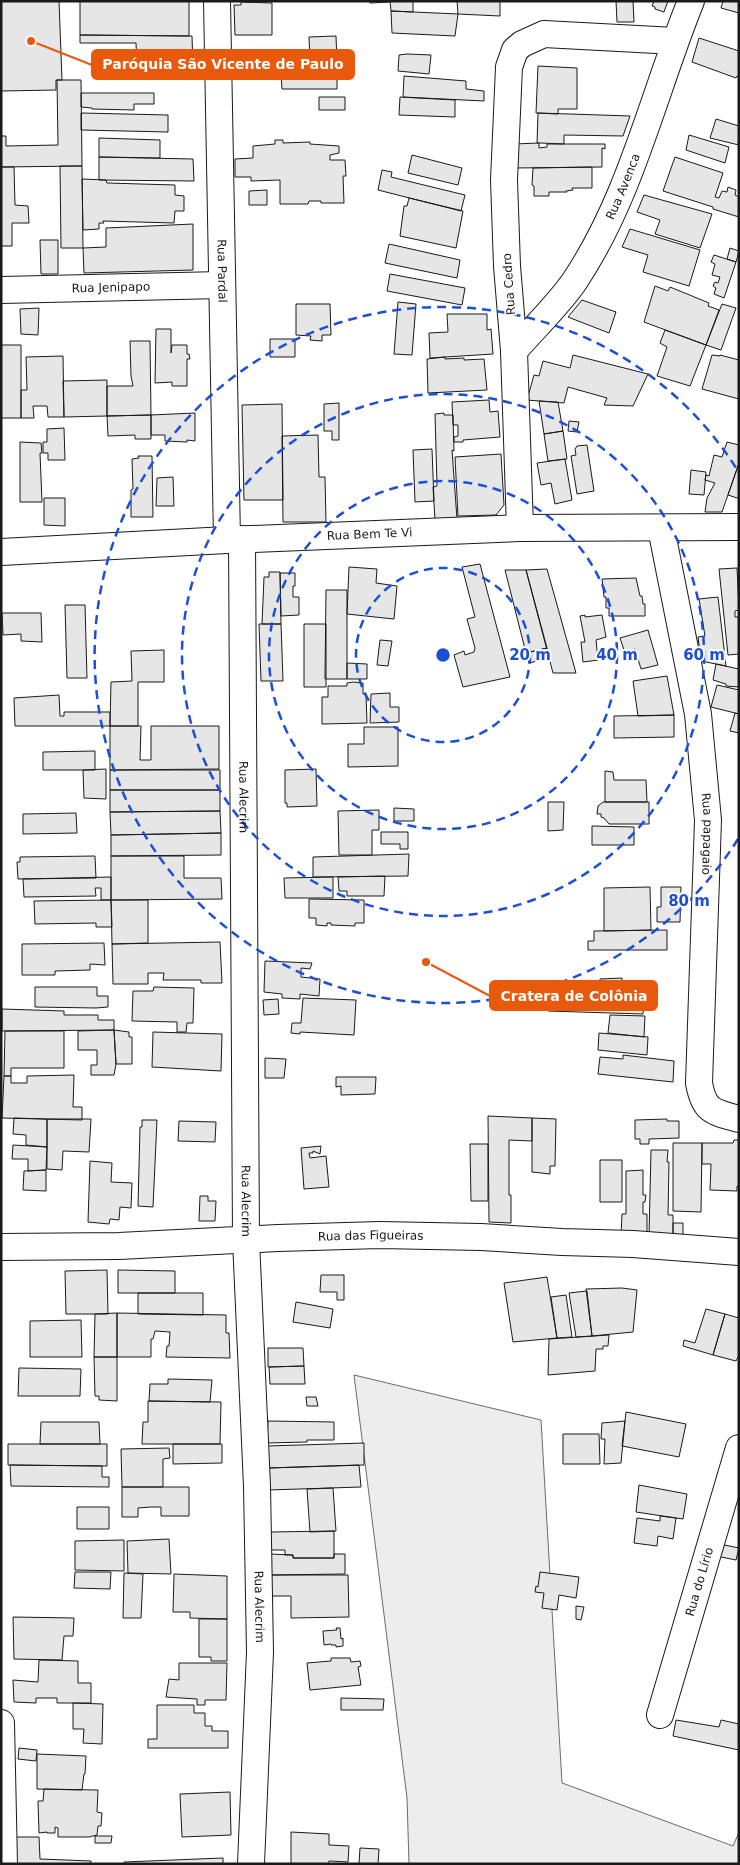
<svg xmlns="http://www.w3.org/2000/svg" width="740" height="1865" font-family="'DejaVu Sans',sans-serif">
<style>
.built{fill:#ededed;stroke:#6a6a6a}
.building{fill:#e6e6e6;stroke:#1a1a1a}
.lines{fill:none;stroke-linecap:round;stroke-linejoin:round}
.street-casing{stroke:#1a1a1a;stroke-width:28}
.street{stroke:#fff;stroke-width:26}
.ring{fill:none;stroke:#1d4ed8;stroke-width:2.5;stroke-dasharray:9 6}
.labels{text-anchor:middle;stroke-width:4;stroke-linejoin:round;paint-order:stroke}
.street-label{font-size:12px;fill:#1a1a1a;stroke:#fff}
.centre{fill:#1d4ed8;stroke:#fff;stroke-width:2.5}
.ring-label{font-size:15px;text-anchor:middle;font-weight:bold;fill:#1d4ed8;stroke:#fff;stroke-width:4;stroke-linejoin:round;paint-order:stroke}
.leader{fill:none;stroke:#e8590c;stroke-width:2}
.callout-dot{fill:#e8590c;stroke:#fff;stroke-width:2}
.callout{fill:#e8590c;stroke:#e8590c;stroke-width:2}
.callout-label{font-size:14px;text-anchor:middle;font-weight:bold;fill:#fff}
</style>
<rect width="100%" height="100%" fill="#fff"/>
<path class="built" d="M354,1375L541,1420L562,1783L733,1846L739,1832V1864H409L407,1798Z"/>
<path class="building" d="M1,1H59L62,80H56V90L1,91Z
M80,1H189V36L80,35Z
M369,1H390V2L370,3Z
M390,1H413V12L391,11Z
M457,1H500V16L458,14Z
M616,1H633L634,22H617Z
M654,1H668L664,12L655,9V7L652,6Z
M723,1H739V13L721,8Z
M241,2L272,3V35H235L234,5H241Z
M391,11L458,14L455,36L392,33Z
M80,35L192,36L193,67H137L136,43H80Z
M336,36L337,62L341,63V79H337V89H282L281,74H301L300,62H310L309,37Z
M699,38L739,51V77L737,76L736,78L692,62Z
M407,54L431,55L429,74L398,71L399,55Z
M538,66L577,68V109H558V114L536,113Z
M404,76L466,81V89L484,91V101L403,97Z
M57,80H81L82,166L1,167V136H6V146L58,145Z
M81,93H154V104H134V110L92,109V108L81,107Z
M319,97H345V110H319Z
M400,97L455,100V117L399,115Z
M81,113L168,115V132L81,130Z
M538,113L570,114L630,116L623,136L564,135V144L540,143H537Z
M716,119L739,126V145L710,138Z
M689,135L729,147L725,163L686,150Z
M99,138L160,140V158L99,157Z
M275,140H283V143L310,142V144L339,146V153L330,155V160H345L346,176H343L344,203H321V201H309L308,204H280V180L251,181V177H235V159L253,158V146L275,144Z
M539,143V148L547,147V144H605V149L602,148V167L514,168V144Z
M412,155L462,168L458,185L408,173Z
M99,157L193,159L194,181L99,180Z
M675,157L723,173L715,197L719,198L722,191L727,192L728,187L736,190L735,195L739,197V217L713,209V207L663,191Z
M60,166H82L83,248H61Z
M1,167H14L15,205L28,206L29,223H12V246H1Z
M592,167V188H572L573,190L566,191L567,192H549V196H534V186L532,185L533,168Z
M382,170L392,172L391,177L465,195L461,211L378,190Z
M82,179L106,180L107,183L175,185V195L184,196V211H175L174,223L103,221L104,223H99V229L83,230Z
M267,190V205H249V191Z
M644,195L712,214L700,248L655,234L660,220L637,212Z
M409,198L463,211L456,248L400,236L404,206H407Z
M193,224V270L84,273L83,248L106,247V228Z
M630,229L700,250L689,286L643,272L648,255L622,247Z
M40,240H58V274H41Z
M389,244L460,260L457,278L385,263Z
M730,248L739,251L736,262L727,259Z
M714,255L736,262L724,298L714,294L716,288L713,286L715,282L718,283L720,277L712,275L715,264L711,262Z
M390,274L465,288L462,305L387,291Z
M655,286L668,291L670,287L709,303L708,306L719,310L706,345L644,322Z
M582,300L616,312L609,333L568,317Z
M398,302L416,304L412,355L394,354Z
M296,304H330L331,335H322V341L310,340L311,336L296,335Z
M722,304L736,308L721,350L706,345Z
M39,308L38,335L21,334L20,309Z
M447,314H487V330L491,329L493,354L430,358L429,333L448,332Z
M156,329H171V353L172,345H187V354H189L190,359H187V386H172V382L155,383Z
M665,330L706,345L690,386L657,376L667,347L660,343Z
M270,339H295V357H270Z
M130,341H150L151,415L107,416V386H133L131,376Z
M1,345H21V418H1Z
M573,355L648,374L633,406L604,405L607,398L568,387L564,403L527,400L534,375L539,376L543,361L570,368Z
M712,355L720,356V355L739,360V399L702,389Z
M63,356L64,417H48L47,406H33L34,418H21V390H27L26,357Z
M445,357V359L464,358V360L484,359L487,390L428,393L427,359Z
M107,380V416L64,417L63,381Z
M489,400L490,412L498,411L500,437L463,440V442H454V437L458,436V425H453L452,402Z
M539,401L558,402L563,431L544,434Z
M339,403V440H332V431H324V404Z
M282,404L283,500H244L242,405Z
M195,413V441L187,440V442L165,441V435H151V415Z
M444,413V415H453L454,451L452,450L457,519L435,520L433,487L437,486L435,414Z
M151,415V439H135V435L108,436L107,416Z
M569,421L579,422L577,432L568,431Z
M64,428L65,460H48V453H43V442H47V429Z
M563,431L567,459L548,461L544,434Z
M318,435L319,477H325L326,522H283L282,436Z
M20,442L41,443L42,453H40L42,502H20Z
M727,442L739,445V463L722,512H705L707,498L715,483L705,480L706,475L709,476L714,455L722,457Z
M587,445L594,491L577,494L571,456L576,455L575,449L577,446Z
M432,449L434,501L415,502L413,450Z
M501,454L504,505L496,515L458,516L455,457Z
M138,456H152L153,517H131V490L133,489L132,459L139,458Z
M565,459L572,500L555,504L551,483L541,485L537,463Z
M739,463V498H737L728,495Z
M691,470L706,472L704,495L689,494Z
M173,477L174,506H156L157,478Z
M44,498H65V526L44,525Z
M480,564L510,677L463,687L454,655L464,651L465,655L474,652L475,648L467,619L475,617L462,567Z
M349,567L377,569L376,583L397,586L394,619L347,614Z
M737,568L739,610L735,611V617H739V654L728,655L719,569Z
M547,569L576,673H553L526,570Z
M505,570H526L547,648L526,653Z
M269,572H280L281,624H262L264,577H269Z
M280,573H295V586H293V597H299V615L281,616Z
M636,578L640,596H642L643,604H645V616H609V608H606V597H604L602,579Z
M326,590H347V679H325Z
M718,597L726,666L701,661L698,637L705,636L699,599Z
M65,605H85L87,678H67Z
M2,613H41L42,642L21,641V634L3,635Z
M585,615V617L602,615L606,637L596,640L598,660L583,662L581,642H585L580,616Z
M259,624H281L283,681H261Z
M304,624H326V687H304Z
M648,630L658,665L641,669L635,649L625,653L620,638Z
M380,640L392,641L388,666L377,665Z
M547,648L549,658L529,663L526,653Z
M164,650V682H138V726H110L111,682L132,681L131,651Z
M347,663L367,664V679H347Z
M716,664L739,669V687L726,686V684L713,680Z
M667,676L674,715L638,716L633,681Z
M353,682L363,683V694H366L367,723L322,724V697H328V686H347V683Z
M717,685L739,690V714L711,707Z
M390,693V707H399V722L370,723L371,694Z
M59,695L60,716H64V712H110V726H15L14,698Z
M735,713L739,714V733L730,731Z
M674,715V737L614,738V716Z
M110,726H141L140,760H151V726H219V769L110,770Z
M364,727H398V766L348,767V744H364Z
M95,751V770H43V752Z
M106,769V799L84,798L83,770Z
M316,769L317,806L287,807V803H285V770Z
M110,770H220V790H110Z
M605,771L613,772L614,780H646L647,802H605Z
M110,790H220V811L110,812Z
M548,802H564L563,830L548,831Z
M603,802H649V824H609L604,818L601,817V814H597L598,806Z
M394,808L414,809V821H394Z
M379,810V830H372V855H339L338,811Z
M220,811L221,833L111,835L110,812Z
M76,813L77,833L23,834V814Z
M592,826L634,827V845H592Z
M381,832H408V849H400V844H381Z
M221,833V855L111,856V835Z
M409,854L408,876L313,877V857Z
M95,856L96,878L18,879L17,862H20V857Z
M111,856H184V878H221L222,899L111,900Z
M385,876L384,896H347V891H339L338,877Z
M111,877V900H101V888H95L96,896L24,897L23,879Z
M333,877V898H285L284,878Z
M650,887L651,930L604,931V888Z
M661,887H681L680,922H657V907H661Z
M309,899L364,900V923H355V926L331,925V923H327V926L316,925V918H309Z
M111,900H148V943L112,944Z
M111,900L112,927H96V923L35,924L34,901Z
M667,930V950H588V941H594V931Z
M220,942L222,983H201V980H163L164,973H148V984H113L112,944Z
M104,943L105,965L90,964V970L55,971V975H22V944Z
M265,961L312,963L310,969L301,968V977L320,979L319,996L300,994V999L282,998V994L264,992Z
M622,978V995H644L643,1014L548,1011V1001L550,998H552V992L599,993L600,979Z
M35,987H97V996H108V1007L96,1008L35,1007Z
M154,987L194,988L193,1023H187L186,1032H177V1022L132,1021L133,991H153Z
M303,998L356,1000L354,1035L300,1032V1034L291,1033L292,1023H301Z
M278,999L279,1014L264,1015L263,1000Z
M2,1009L64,1011V1015H98V1020H114V1030L2,1031Z
M610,1015L645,1016L644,1037L608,1033Z
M114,1030L116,1064L114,1075H91V1065H97V1050H78V1031Z
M114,1030L129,1032V1037H132V1064H116Z
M5,1031H64V1068H11V1076H4Z
M153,1032L222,1034L221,1071L152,1067Z
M599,1033L648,1037L647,1055L598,1050Z
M623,1055L674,1061L673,1082L598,1074L600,1057L623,1059Z
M265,1058L286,1059L284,1078H265Z
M74,1075L73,1107H82V1120L2,1118L4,1076H11V1083H27V1076Z
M336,1077H376L375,1094L341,1095V1086L336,1087Z
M488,1116L532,1118V1141L509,1140V1195H511V1223L489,1222Z
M14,1118L47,1119V1147L26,1145V1135L13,1134Z
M532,1118L556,1119L555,1166H550V1174L532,1172Z
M47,1119H91L89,1152L63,1151L62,1170L47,1169Z
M667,1119V1121H679V1138L649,1139V1144H640V1139H635V1120Z
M142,1120H157L153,1207L138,1206L140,1127H142Z
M179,1121L216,1122L215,1142L178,1141Z
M734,1140H739V1186H737V1191L710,1190L711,1164H702V1143H733Z
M673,1143H702L701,1212L673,1211Z
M470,1144H488V1201H471Z
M13,1145L47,1147L46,1170L28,1171V1159H12Z
M321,1146L320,1154L313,1151V1153H309L310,1158L326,1156L329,1187L304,1189L301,1148Z
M651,1150H668L667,1162H669L668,1215H673V1237L649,1236Z
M600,1160H622V1202H600Z
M90,1161L112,1163L111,1182L132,1183L131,1208L120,1207L119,1220L110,1219L109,1224L88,1222Z
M46,1170V1191L23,1190L24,1171Z
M643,1170V1195H646L645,1202H643V1214H647V1237L621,1236L622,1214H626V1171Z
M200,1196H208V1201H216L215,1221H199Z
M673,1223H683V1235L673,1234Z
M107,1270L108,1314H66L65,1271Z
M118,1270L175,1271V1293H118Z
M321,1275H344V1300H337V1292H320Z
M547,1277L557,1338L513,1342L504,1283Z
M622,1288L637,1290L633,1332L592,1336L586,1289Z
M587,1291L592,1336L576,1337L569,1293Z
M138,1293H203V1315L138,1314Z
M566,1295L572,1337L557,1338L551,1297Z
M296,1302L333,1309L330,1328L293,1322Z
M706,1309L725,1314L713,1355L683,1346L684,1340L695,1343Z
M117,1313L226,1315V1333H229L230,1358L166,1357L167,1346H169L170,1332L155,1331L153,1339H151V1357H117Z
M117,1313V1357H94L95,1314Z
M725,1314L739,1318V1355L736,1361L713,1355Z
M81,1320L82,1357H30V1321Z
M609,1335L608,1346H603V1349H596L595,1371L548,1375L549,1339Z
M268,1348H303L304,1366L268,1367Z
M94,1357H117V1401L99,1400V1396H95Z
M304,1366L305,1384H270L269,1367Z
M19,1368L81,1369L80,1396H18Z
M168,1379L212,1380L210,1402L149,1401L150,1384H168Z
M306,1397H316L318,1406H307Z
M148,1401L221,1402L220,1444H142L143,1422H148Z
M626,1412L686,1424L679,1457L622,1446Z
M268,1421L334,1422V1440H307V1442L267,1443Z
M625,1421L621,1463L604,1464L605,1439H601L602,1423Z
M41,1422H99L100,1444H40Z
M563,1434H599L600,1464H563Z
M364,1443V1465L268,1468L267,1446Z
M8,1444H107V1466L8,1465Z
M173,1444H222V1463L173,1464Z
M169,1448L170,1458L163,1459V1487H122L121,1449Z
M10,1465L102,1466V1477H109V1487L11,1486Z
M359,1465L361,1487L268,1490V1468Z
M639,1485L687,1494L683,1519L636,1512Z
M122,1487H189V1516H161V1507H151L138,1508V1517H122Z
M333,1488L336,1531L310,1532L307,1489Z
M77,1507H109V1529H77Z
M660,1516L676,1518L673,1539L658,1536L657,1546L634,1543L637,1518L660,1521Z
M334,1531V1558H293V1555H285V1550H271L270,1532Z
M169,1539L171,1574L128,1573L127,1541Z
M124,1540V1571L75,1570V1541Z
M715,1543L739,1548L736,1560L711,1555Z
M270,1554L293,1555V1558H334V1554H345V1574L271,1575Z
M75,1572H111L110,1589L74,1588Z
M540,1572L579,1577L576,1598L559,1595L557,1610L542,1608L544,1593L535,1592L536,1586L538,1587Z
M124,1573L143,1574L141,1618H123Z
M174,1574L227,1576V1619L190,1618V1612H173Z
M271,1575H348L349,1617L291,1618V1596H272Z
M576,1606L584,1607L581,1620L576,1619Z
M13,1617L74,1618L73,1636H64L62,1660L14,1659Z
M199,1619H227V1661H211V1657H199Z
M336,1628H340L341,1639L343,1638V1646L336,1647V1645H331V1644L324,1645L323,1631L337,1630Z
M331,1658H350L351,1662L360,1661L361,1666L358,1667L361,1685L310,1690L307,1663L331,1661Z
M39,1660L78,1661V1683H91V1703H57V1698H36V1703L14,1702L13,1680L38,1682Z
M179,1663H227L226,1700H205V1705H197V1699L166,1697L169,1679L179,1680Z
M341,1698L384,1699L383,1710H341Z
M73,1703L103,1704L102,1744L83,1743L84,1729H73Z
M157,1705H194V1713H205V1726H212V1731H228V1748H148V1739H157Z
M676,1720L719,1727L721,1720L739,1724V1750L673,1736Z
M19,1748L37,1750L36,1761L18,1759Z
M37,1754L86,1756L85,1774H84L82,1790L37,1789Z
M44,1789L98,1790L97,1812L102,1813L101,1826H98L97,1835L89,1837H58V1828L55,1827V1833H47V1832L39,1833L38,1801H43Z
M230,1792L231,1835L182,1837L180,1794Z
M291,1832L329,1834V1845L349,1846L348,1862L329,1861L328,1864H291Z
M95,1836H112L111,1843H95Z
M13,1837H39L40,1859L91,1861V1864H14Z
M360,1848L379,1849L378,1864H359Z
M223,1858V1864H124V1862Z"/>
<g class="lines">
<g class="street-casing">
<g id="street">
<path id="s1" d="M217,1L227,540"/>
<path id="s2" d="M1,290L222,285"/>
<path id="s3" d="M514,351C533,329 558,305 574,282C631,197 653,95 691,1"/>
<path d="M520,528L514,351L507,266L504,180L509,67L515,50L522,44L544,34L675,41"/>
<path id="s4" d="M661,528L698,714L708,820L699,1083C704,1111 712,1112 739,1119"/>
<path id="s5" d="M242,539L246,1240L257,1486L260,1652L251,1864"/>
<path id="s6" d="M1,552L227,540L520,528L739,527"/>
<path id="s7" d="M1,1247L119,1246L278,1238L380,1235L481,1237L562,1242L633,1244L739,1252"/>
<path id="s8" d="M660,1715L739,1448"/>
<path d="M1,1723L4,1864"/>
</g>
</g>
<use href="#street" class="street"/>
</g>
<g class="ring">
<circle cx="443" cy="655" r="87"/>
<circle cx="443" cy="655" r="174"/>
<circle cx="443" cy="655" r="261"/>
<path d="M738 839A348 348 0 1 1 738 471"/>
</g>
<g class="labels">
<g class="street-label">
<text dy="4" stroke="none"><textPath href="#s3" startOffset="199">Rua Avenca</textPath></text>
<text dy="4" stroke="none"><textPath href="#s1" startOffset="270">Rua Pardal</textPath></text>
<text transform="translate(509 284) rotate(-94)" y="4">Rua Cedro</text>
<text dy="4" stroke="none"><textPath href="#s2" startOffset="110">Rua Jenipapo</textPath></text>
<text dy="4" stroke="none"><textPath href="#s6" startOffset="369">Rua Bem Te Vi</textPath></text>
<text dy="4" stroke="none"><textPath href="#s5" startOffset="258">Rua Alecrim</textPath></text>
<text dy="4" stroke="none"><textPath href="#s4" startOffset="310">Rua papagaio</textPath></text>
<text dy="4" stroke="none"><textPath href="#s5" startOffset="662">Rua Alecrim</textPath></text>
<text dy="4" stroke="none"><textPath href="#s7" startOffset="370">Rua das Figueiras</textPath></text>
<text dy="4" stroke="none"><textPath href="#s8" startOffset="139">Rua do Lírio</textPath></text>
<text dy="4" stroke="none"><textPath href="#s5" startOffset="1068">Rua Alecrim</textPath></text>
</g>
</g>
<circle cx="443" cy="655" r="8" class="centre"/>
<g class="ring-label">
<text x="530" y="660">20 m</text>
<text x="617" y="660">40 m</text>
<text x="704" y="660">60 m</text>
<text x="689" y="906">80 m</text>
</g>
<path class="leader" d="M31 41L92 65M426 962L490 996"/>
<g class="callout-dot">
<circle cx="31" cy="41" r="5"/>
<circle cx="426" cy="962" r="5"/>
</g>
<g class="callout">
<rect x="92" y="50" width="262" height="29" rx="5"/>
<rect x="490" y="981" width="167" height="29" rx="5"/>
</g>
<g class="callout-label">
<text x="223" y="69">Paróquia São Vicente de Paulo</text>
<text x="574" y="1001">Cratera de Colônia</text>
</g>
<rect width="740" height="1865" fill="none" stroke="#1a1a1a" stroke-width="5"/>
</svg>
